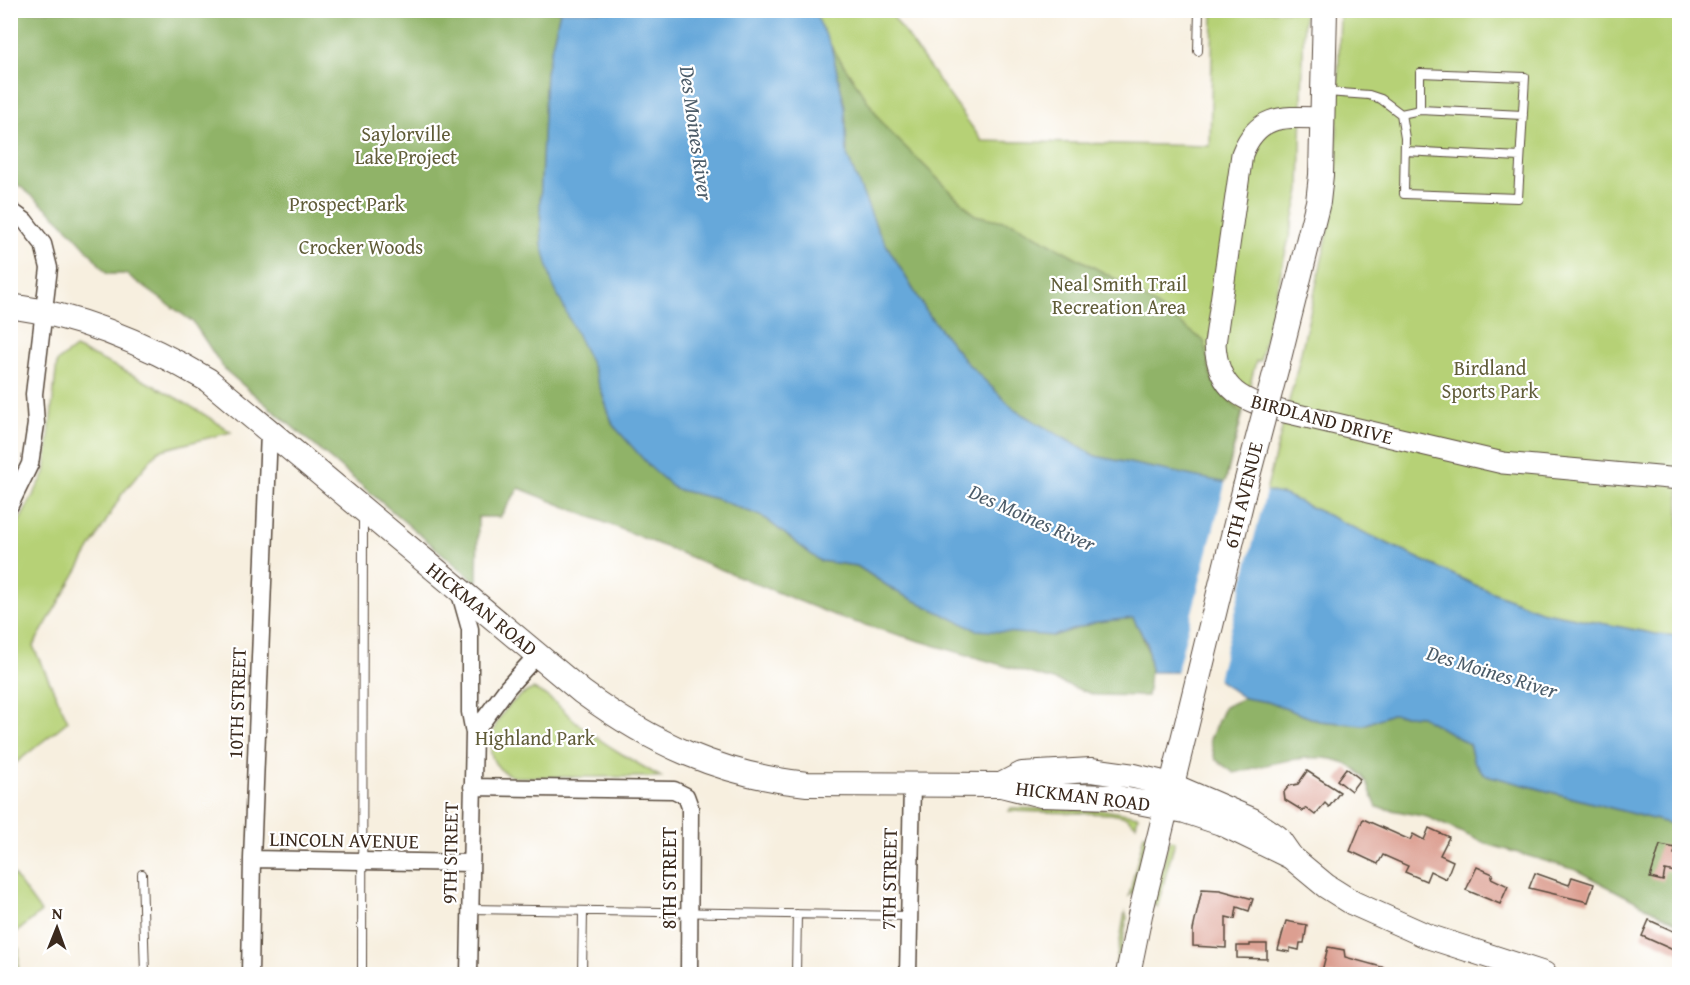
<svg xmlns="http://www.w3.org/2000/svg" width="1690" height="985" font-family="'Gentium Book Plus',serif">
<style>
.green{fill:#b6d176;stroke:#787e4a;stroke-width:1.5}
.forest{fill:#90b367;stroke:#666e42;stroke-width:1.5}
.water{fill:#66a8da;stroke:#50697c;stroke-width:1.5}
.pier{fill:#f7efdf}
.building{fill:#dc9f91}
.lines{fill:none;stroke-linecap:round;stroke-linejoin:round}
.service-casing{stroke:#57483b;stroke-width:10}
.minor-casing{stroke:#57483b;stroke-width:19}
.tertiary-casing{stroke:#57483b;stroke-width:23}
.secondary-casing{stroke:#57483b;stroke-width:26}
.service{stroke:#fff;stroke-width:8}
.minor{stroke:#fff;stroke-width:16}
.tertiary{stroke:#fff;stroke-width:21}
.secondary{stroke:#fff;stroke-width:24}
.secondary-bridge-casing{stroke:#57483b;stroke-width:26;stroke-linecap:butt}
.secondary-bridge{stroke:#fff;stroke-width:24}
.labels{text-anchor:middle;stroke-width:4.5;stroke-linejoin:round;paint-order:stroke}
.park-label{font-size:20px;fill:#605c38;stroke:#fff}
.street-label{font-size:20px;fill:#3b2a1e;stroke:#fff}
.water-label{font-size:21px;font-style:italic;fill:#4c5c69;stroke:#fff}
</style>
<rect width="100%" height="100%" fill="#fff"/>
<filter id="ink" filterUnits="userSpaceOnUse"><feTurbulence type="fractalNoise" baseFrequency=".0167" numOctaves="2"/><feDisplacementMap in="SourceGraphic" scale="12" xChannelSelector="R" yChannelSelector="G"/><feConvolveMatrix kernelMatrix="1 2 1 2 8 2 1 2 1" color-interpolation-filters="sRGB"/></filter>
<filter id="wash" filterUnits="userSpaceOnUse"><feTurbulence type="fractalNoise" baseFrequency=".008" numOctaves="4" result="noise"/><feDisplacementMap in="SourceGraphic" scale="24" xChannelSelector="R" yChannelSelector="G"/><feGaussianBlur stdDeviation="1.35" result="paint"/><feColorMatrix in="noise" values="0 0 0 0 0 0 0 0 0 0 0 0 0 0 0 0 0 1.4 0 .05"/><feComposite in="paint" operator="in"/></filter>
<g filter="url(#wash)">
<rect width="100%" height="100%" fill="#f7efdf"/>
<path class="green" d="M814,11H889L982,141L1210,146L1213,11H1304L1300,191L1260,361H1256L1225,483L966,362Z
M1340,11H1679V636L1656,634L1540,611L1475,585L1285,495L1266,491L1297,370L1335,202Z
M75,348C130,372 182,398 231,432L158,451L122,494L33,646L68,721L11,767V537L45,473L57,362Z
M533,689C552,696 566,714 581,726C607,746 633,761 661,777H514C467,760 499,702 533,689Z
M1011,808L1105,810L1138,816L1136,825L1126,817L1111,814L1009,811Z
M1144,834H1148L1133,893L1129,896Z
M1169,840L1175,841L1157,907L1153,904Z
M11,871L41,912L11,937H10Z
M1125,912L1127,917L1117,974H1114Z
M10,940L19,949L18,974H11Z"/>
<path class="forest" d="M11,11H560L546,72L540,206L542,244L594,370L613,425L675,489L717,499L763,517L820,561L857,566L897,592L1053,636L1097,622L1133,618C1150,647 1153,662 1147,696L1095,695L1053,680L841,618L519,488L500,517H478L477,583L224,369L193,322L126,274H107C79,237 48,206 11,180Z
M831,46L885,127L975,215L1013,223L1130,287L1204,341C1213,385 1207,382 1242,413L1225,483L1095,456L1016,411L966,362L928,314L878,231L847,155L845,107Z
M1244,698L1268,702L1319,721L1364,725L1391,714L1421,716L1469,744L1473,760L1483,774L1679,826V924L1576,870L1487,844L1427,817L1377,807C1373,799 1370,789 1366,781C1340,739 1271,765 1234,773L1215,759L1210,739L1224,707Z"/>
<path class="water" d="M560,11H814L831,46L845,107L847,155L878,231L928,314L966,362L1016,411L1095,456L1285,495L1475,585L1540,611L1656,634L1679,636V826L1483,774L1473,760L1469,744L1421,716L1391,714L1364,725L1319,721L1268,702L1244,698L1218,680L1174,672H1151L1147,643L1133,618L1097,622L1053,636L976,630L897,592L857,566L820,561L763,517L717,499L675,489L651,468L613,425L594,370L552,283L542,244L540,206L546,72Z"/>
<path class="pier" d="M1226,480L1267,488L1217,683L1176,675Z"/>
<g id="blocks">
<path class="building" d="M1346,768L1360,779L1351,791L1337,780Z
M1307,771L1340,792L1329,807L1325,803L1315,815L1306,808L1303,811L1285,800L1284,792L1289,786L1298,784Z
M1363,819L1410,840L1413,834L1424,840L1429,828L1449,837L1440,855L1453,861L1446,879L1430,871L1426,881L1405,872L1408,866L1383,855L1378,864L1350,851Z
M1660,845L1676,848L1674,854L1680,855V873L1665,870L1663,881L1650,878Z
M1477,867L1493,874L1491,878L1508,886L1500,904L1466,890Z
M1535,873L1569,885L1572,877L1594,884L1588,902L1529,888Z
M1202,889L1220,890L1253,899L1249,911L1237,907L1235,919L1226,917V948L1193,946V930Z
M1649,920L1680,934V953L1642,936Z
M1286,921L1307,925L1304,943H1300L1299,950L1290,948V952L1278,950Z
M1250,944H1267V959L1237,958V946H1250Z
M1328,947L1344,950L1345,957L1396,971L1395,975H1321Z"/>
</g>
</g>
<g filter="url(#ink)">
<use href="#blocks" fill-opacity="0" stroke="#57483b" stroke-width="1.5"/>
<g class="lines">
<g class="service-casing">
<path id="service" d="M1198,51L1199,10
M1326,92L1369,95L1381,99L1401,114L1405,138L1404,194L1518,198L1525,77L1420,73V110L1401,114
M1420,110L1523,115
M1405,151L1520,157
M142,874L145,974
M470,909L909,916
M362,974L363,515
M582,974L583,911
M796,974L797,914"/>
</g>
<g class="minor-casing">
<path id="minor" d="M10,210L25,221L43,244L49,268L34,394L36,424L30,464L10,505
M459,590L470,629V712L474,733L469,974
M474,733L508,687L537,655
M472,787L674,790L686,796L690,807L689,974
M252,859L471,863
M250,974L252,859L269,432
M908,974L912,785"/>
</g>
<g class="tertiary-casing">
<path id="tertiary" d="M1323,118C1284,117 1258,113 1242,154L1215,344C1218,392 1243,401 1285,412L1503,463L1680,479"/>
</g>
<g class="secondary-casing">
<path id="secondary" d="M10,306C82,316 147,344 208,380L582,692C652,743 720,775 807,784L1001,785L1041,795L1112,797L1185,811L1221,823L1291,857
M1277,366L1318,202L1321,175L1325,10
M1001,785L1022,774L1091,770L1134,776L1171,785L1252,820L1277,837L1291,857L1326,886L1353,903L1427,936L1544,974
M1128,974L1140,915L1245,487"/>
</g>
<use href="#service" class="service"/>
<use href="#minor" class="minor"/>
<use href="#tertiary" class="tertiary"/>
<use href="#secondary" class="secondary"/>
<g class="secondary-bridge-casing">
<path id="secondary-bridge" d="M1245,487L1277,366"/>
</g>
<use href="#secondary-bridge" class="secondary-bridge"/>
</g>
</g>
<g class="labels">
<g class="park-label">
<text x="406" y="141">Saylorville<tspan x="406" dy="23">Lake Project</tspan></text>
<text x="347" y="211">Prospect Park</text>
<text x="361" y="254">Crocker Woods</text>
<text x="1119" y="291">Neal Smith Trail<tspan x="1119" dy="23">Recreation Area</tspan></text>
<text x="1490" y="375">Birdland<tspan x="1490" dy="23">Sports Park</tspan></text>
<text x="535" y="745">Highland Park</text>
</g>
<g class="street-label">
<text transform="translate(1322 419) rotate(15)" y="7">BIRDLAND DRIVE</text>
<text transform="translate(1243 495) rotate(-76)" y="7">6TH AVENUE</text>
<text transform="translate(482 609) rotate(39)" y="7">HICKMAN ROAD</text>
<text transform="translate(237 703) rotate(-88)" y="7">10TH STREET</text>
<text transform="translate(1083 796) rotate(7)" y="7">HICKMAN ROAD</text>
<text transform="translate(344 840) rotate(1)" y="7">LINCOLN AVENUE</text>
<text transform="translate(450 853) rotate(-89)" y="7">9TH STREET</text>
<text transform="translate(669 878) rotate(-90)" y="7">8TH STREET</text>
<text transform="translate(889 879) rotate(-89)" y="7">7TH STREET</text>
</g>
<g class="water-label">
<text transform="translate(696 133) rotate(82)" y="7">Des Moines River</text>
<text transform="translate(1032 518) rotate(24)" y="7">Des Moines River</text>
<text transform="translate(1492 672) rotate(17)" y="7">Des Moines River</text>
</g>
</g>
<rect width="1690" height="985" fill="none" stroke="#fff" stroke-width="36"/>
<g transform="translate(57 928) rotate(1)" stroke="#ffffff" stroke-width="4.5" paint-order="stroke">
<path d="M0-4.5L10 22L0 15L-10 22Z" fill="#3b2a1e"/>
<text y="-9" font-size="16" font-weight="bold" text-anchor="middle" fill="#3b2a1e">N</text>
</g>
</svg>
